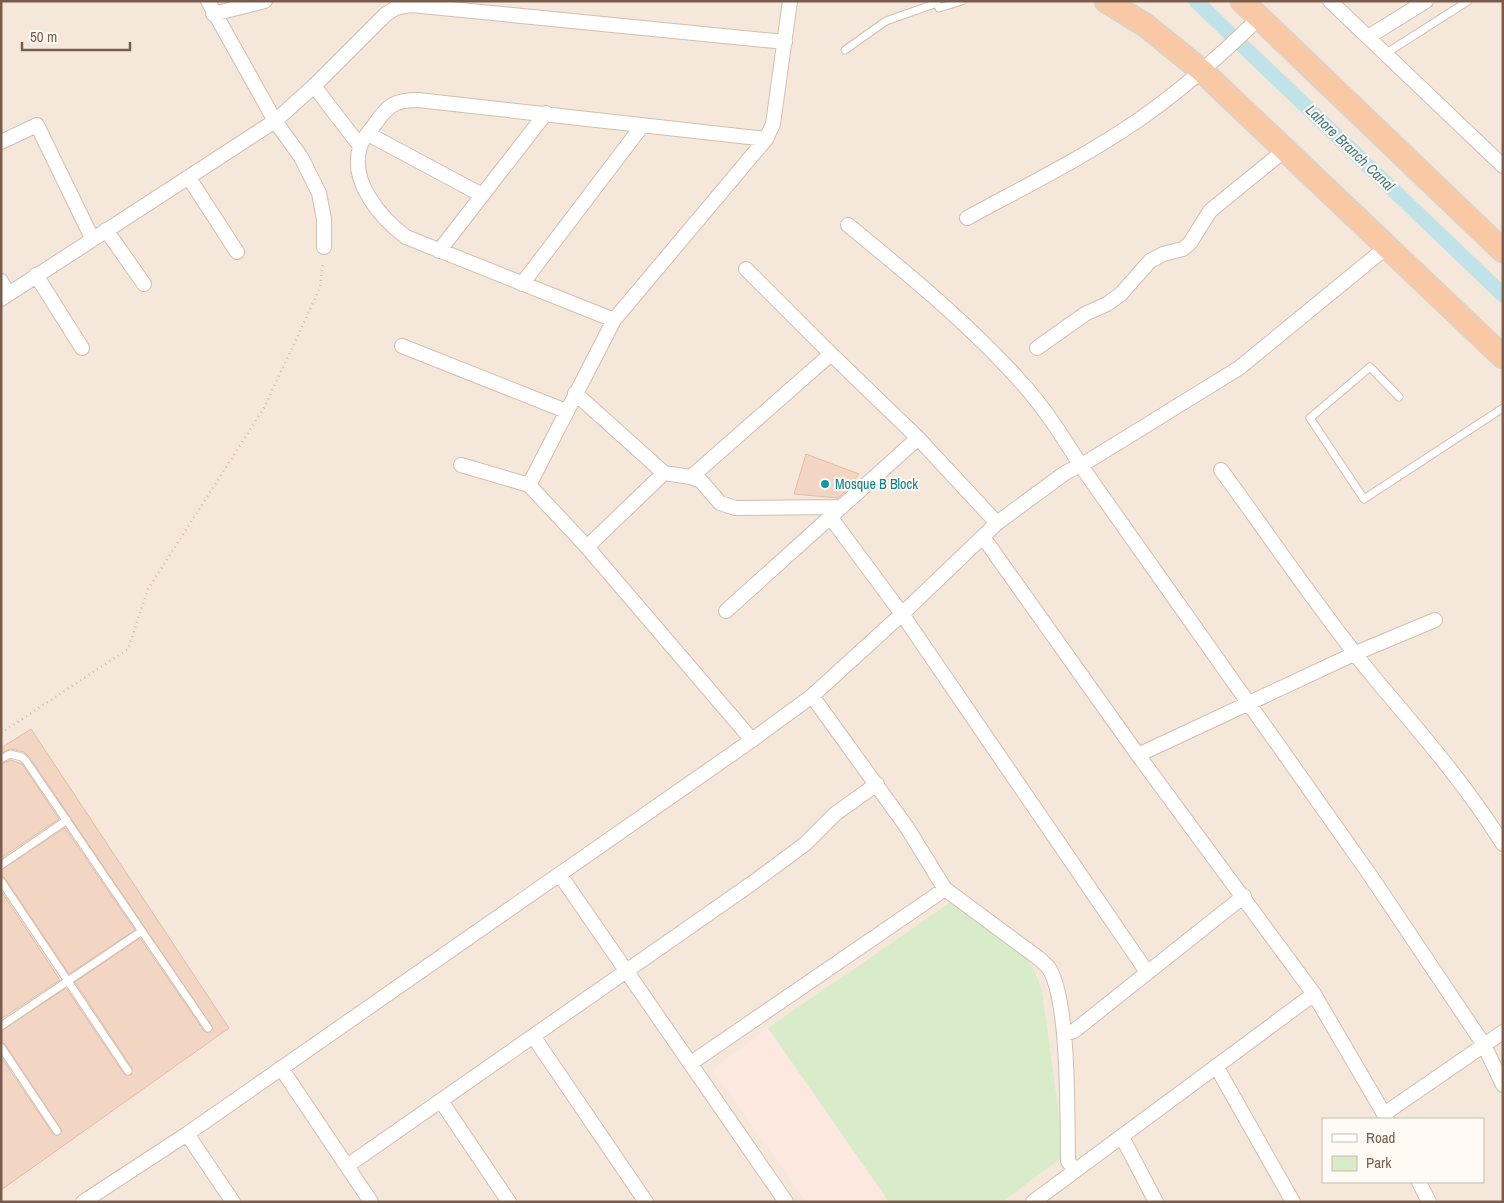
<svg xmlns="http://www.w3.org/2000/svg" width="1504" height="1203" font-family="'Archivo Narrow',sans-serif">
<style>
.residential{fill:#f5e8da;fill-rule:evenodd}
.commercial{fill:#fde8e0}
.green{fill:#d8ecc9}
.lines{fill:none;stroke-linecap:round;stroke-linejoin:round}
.canal{stroke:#bfe3e8;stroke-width:15}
.building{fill:#f3d5c3;stroke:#e6bba3}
.service-casing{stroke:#d1beb0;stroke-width:9}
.minor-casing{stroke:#d1beb0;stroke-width:16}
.trunk-casing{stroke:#dad1cd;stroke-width:25}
.path{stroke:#d9b8a5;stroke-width:2.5;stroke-dasharray:1 4;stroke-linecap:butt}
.service{stroke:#fff;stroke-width:7}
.minor{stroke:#fff;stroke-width:14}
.trunk{stroke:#f9c8a4;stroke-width:22}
.culture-dot{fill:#0f9aa8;stroke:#fffaf3;stroke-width:2}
.labels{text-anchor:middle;stroke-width:4;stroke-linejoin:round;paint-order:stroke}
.culture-label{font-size:14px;fill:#0d838f;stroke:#fffaf3;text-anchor:start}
.water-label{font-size:15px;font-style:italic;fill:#437c86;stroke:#fffaf3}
</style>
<rect width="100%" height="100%" fill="#fdf6ec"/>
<path class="residential" d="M1,1H1503V1202H1ZM1323,1119H1483V1182H1323Z"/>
<path class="commercial" d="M768,1028L891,1202H807L712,1070Z"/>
<path class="green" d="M951,902L1025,955L1035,972L1042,991L1058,1107L1061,1158L1002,1202H889L768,1028Z"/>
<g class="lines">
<path class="canal" d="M1196,1L1503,295"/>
</g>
<path class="building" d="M806,454L859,474L848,489L838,498L794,494Z
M31,729L229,1028L1,1190V1057L53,1134L58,1136L62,1131L5,1044L1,1042V1031L66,988L124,1074L131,1075L132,1068L75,982L140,938L204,1031L209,1033L213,1028L30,758L24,752L11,749L1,753V748Z
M11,760L22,764L59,819L1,858V764Z
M65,828L135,930L69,974L5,878L1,876V870Z
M1,891L60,980L1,1019Z"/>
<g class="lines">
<g class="service-casing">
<path id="service" d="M845,50L886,21L937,3L939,8L962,1
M1385,54L1468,1
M1399,397L1370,367L1310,418L1364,499L1503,408
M1,759L10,754L22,757L26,761L208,1028
M1,865L67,820
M1,881L128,1071
M1,1026L142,931
M1,1047L57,1131"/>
</g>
<g class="minor-casing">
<path id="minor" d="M208,1L275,121L301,157L319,193L324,219V247
M1330,1L1503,166
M213,14L265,1
M1368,37L1426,1
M314,86L360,146
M368,134L482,195
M1,142L37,125L92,238
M189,178L237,252
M967,218C1024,187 1083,158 1137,121C1181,91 1221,55 1259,18
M848,225C908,274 969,324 1021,382C1044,407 1063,437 1081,466L1370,875L1484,1045L1503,1085
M106,230L144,284
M439,251L546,113
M746,269L831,354
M36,275L82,348
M1,281L8,294
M522,284L642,126
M1,299L275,121L314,86L386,14L396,8L411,5L785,42
M614,320L406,237C381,218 349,182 360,147C362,139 370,131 375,124C388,105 395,100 418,100L766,139
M402,346L566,411
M1037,348L1085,314L1107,304L1121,294L1150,261L1163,254L1183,249L1190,243L1210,211L1286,149
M575,393L664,473L691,477L701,481L720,503L735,508L842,507
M461,465L529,485L587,547
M1221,470C1272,539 1321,613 1376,680C1421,733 1466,785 1503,844
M664,473L587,547L752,740
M691,477L831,354L918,438L997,523
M529,485L614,320L766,139L773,124L790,1
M831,518L902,614L1147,972
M983,537L1138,755L1314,994L1387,1119
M726,611L918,438
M812,696L906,826L945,889L1037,957C1041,960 1045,964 1048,967C1070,997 1067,1121 1068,1161L1075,1171
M1138,755L1356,653L1435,620
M560,875L786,1202
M1064,1034L1074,1031L1244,896
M533,1036L646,1202
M691,1063L945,889
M1216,1066L1293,1202
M281,1068L371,1202
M441,1101L509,1202
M1384,1114L1503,1032
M187,1134L233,1202
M1122,1137L1156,1202
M347,1166L751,884L805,844L835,814L877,784
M1419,1182L1429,1202
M83,1202L187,1134L752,740L812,696L902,614L997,523L1065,473L1090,460L1239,368L1388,246
M1033,1202L1314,994"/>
</g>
<g class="trunk-casing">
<path id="trunk" d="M1106,1L1145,25L1202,71L1503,357
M1242,1L1503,251"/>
</g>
<path class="path" d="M1,733L128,649L148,589L264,408L320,288L323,261"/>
<use href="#service" class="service"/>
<use href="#minor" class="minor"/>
<use href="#trunk" class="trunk"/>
</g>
<circle class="culture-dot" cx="825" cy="484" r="5"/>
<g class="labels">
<g class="culture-label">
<text x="835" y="489">Mosque B Block</text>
</g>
<g class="water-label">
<text transform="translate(1350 148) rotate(44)" y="5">Lahore Branch Canal</text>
</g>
</g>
<rect width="1504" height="1203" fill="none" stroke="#7a5c4d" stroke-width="5"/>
<rect x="1322" y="1118" width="162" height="65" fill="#fffaf3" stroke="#cabbb1"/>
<rect x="1332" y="1134" width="25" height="8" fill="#ffffff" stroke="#cabbb1"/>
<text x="1366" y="1143" font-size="15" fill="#7a5c4d">Road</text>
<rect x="1332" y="1156" width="25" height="15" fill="#d8ecc9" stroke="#cabbb1"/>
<text x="1366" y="1168" font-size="15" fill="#7a5c4d">Park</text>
<path d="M22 42v8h108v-8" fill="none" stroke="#7a5c4d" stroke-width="2.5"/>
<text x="30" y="42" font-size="15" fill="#7a5c4d" stroke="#fffaf3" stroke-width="4" paint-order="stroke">50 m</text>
</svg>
